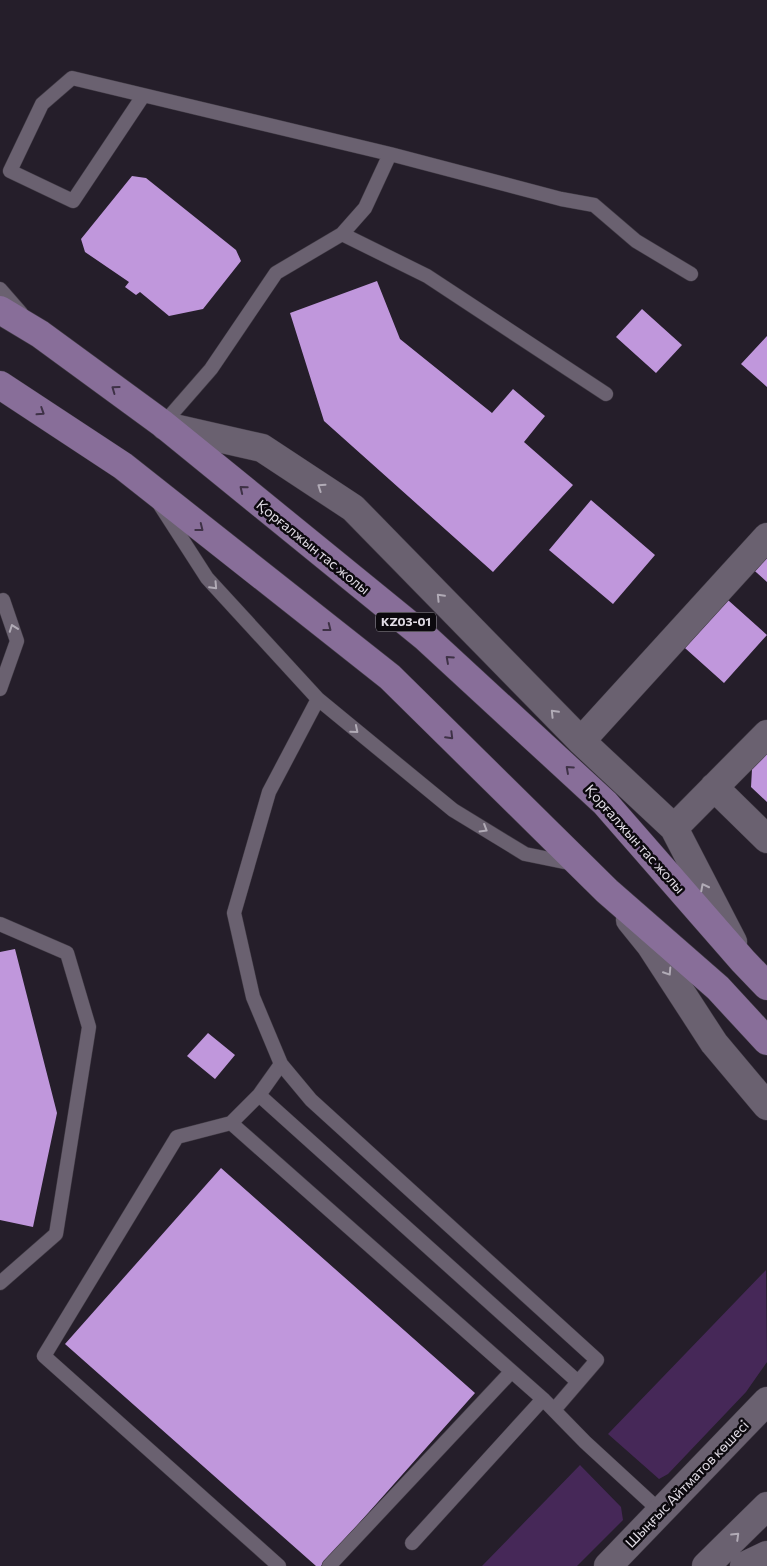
<svg xmlns="http://www.w3.org/2000/svg" width="767" height="1566" font-family="Commissioner,sans-serif">
<style>
.green{fill:#462858}
.building{fill:#c097dc}
.lines{fill:none;stroke-linecap:round;stroke-linejoin:round}
.service-casing{stroke:#413b45;stroke-width:15}
.minor-casing{stroke:#413b45;stroke-width:29}
.secondary-casing{stroke:#413b45;stroke-width:29}
.primary-casing{stroke:#413b45;stroke-width:29}
.service{stroke:#6a6170;stroke-width:14}
.minor{stroke:#6a6170;stroke-width:28}
.secondary{stroke:#6a6170;stroke-width:28}
.primary{stroke:#886e99;stroke-width:28}
.oneway{stroke:#3e3146}
.oneway2{stroke:#b1abb6}
.labels{text-anchor:middle;stroke-width:5;stroke-linejoin:round;paint-order:stroke}
.shield{fill:#0c090e;stroke:#a19da4;stroke-width:1}
.shield-label{font-size:12px;font-weight:bold;fill:#e1dce5}
.street-label{font-size:14px;fill:#e1dce5;stroke:#0c090e}
</style>
<rect width="100%" height="100%" fill="#251e2a"/>
<path class="green" d="M766,1270L767,1362L746,1392L668,1474L659,1479L608,1434Z
M580,1465L621,1507L623,1520L577,1566H482Z"/>
<path class="building" d="M132,176L146,178L236,250L241,261L203,309L169,316L140,292L136,295L125,287L129,282L85,252L81,239Z
M377,281L400,339L492,413L513,389L545,416L524,442L573,485L493,572L324,421L290,313Z
M642,309L682,345L656,373L616,337Z
M767,336V387L741,364Z
M591,500L655,555L613,604L549,550Z
M767,541V582L747,564Z
M719,592L767,635L724,683L676,640Z
M767,753V802L751,787L752,769Z
M15,949L57,1113L33,1227L0,1220V952Z
M208,1033L235,1055L215,1079L187,1056Z
M221,1168L475,1393L321,1566H316L65,1344Z"/>
<g class="lines">
<g class="service-casing">
<path id="service" d="M143,96L73,201L10,171L42,104L72,78L390,154L365,208L342,234L276,273L211,369L163,424
M390,154L561,199L594,205L636,241L691,274
M342,234L427,276L606,394
M0,289L21,313
M160,505L207,578L318,699L453,810L525,854L574,864
M0,689L17,641L3,600
M0,924L67,953L89,1027L56,1234L0,1283
M281,1064L311,1100L597,1360L554,1410
M259,1095L578,1382
M231,1123L543,1399L585,1442L660,1511
M412,1543L543,1399
M279,1566L44,1356L177,1137L231,1123L259,1095L281,1064L253,997L234,913L269,792L318,699
M329,1566L511,1372"/>
</g>
<g class="minor-casing">
<path id="minor" d="M165,426L262,448L353,508L581,741L674,828L733,942
M581,741L767,537
M714,787L767,839
M674,828L767,734"/>
</g>
<g class="secondary-casing">
<path id="secondary" d="M630,920L651,946L714,1043L767,1106
M608,1566L767,1401
M706,1566L767,1506
M744,1566L767,1555"/>
</g>
<g class="primary-casing">
<path id="primary" d="M0,310L40,334L163,424L426,638L605,803L743,961L767,986
M0,385L123,466L390,677L607,891L718,988L767,1041"/>
</g>
<use href="#service" class="service"/>
<use href="#minor" class="minor"/>
<use href="#secondary" class="secondary"/>
<use href="#primary" class="primary"/>
</g>
<defs><path id="oneway-chevron" d="M-2-3.5L2.5 0L-2 3.5" fill="none" stroke-width="1.6" stroke-linecap="round" stroke-linejoin="round" transform="scale(1.25)"/></defs>
<g class="oneway">
<use href="#oneway-chevron" transform="translate(115 389) rotate(-144)"/>
<use href="#oneway-chevron" transform="translate(41 412) rotate(33)"/>
<use href="#oneway-chevron" transform="translate(243 489) rotate(-141)"/>
<use href="#oneway-chevron" transform="translate(200 528) rotate(38)"/>
<use href="#oneway-chevron" transform="translate(328 628) rotate(38)"/>
<use href="#oneway-chevron" transform="translate(449 659) rotate(-138)"/>
<use href="#oneway-chevron" transform="translate(450 736) rotate(45)"/>
<use href="#oneway-chevron" transform="translate(569 769) rotate(-138)"/>
</g>
<g class="oneway2">
<use href="#oneway-chevron" transform="translate(321 487) rotate(-146)"/>
<use href="#oneway-chevron" transform="translate(214 586) rotate(47)"/>
<use href="#oneway-chevron" transform="translate(440 597) rotate(-134)"/>
<use href="#oneway-chevron" transform="translate(13 628) rotate(-110)"/>
<use href="#oneway-chevron" transform="translate(554 713) rotate(-134)"/>
<use href="#oneway-chevron" transform="translate(355 730) rotate(40)"/>
<use href="#oneway-chevron" transform="translate(484 829) rotate(31)"/>
<use href="#oneway-chevron" transform="translate(704 887) rotate(-117)"/>
<use href="#oneway-chevron" transform="translate(668 972) rotate(57)"/>
<use href="#oneway-chevron" transform="translate(736 1536) rotate(-44)"/>
</g>
<g class="labels">
<rect class="shield" x="376" y="612.5" width="60" height="19" rx="4"/>
<g class="shield-label">
<text x="406" y="626">KZ03-01</text>
</g>
<g class="street-label">
<text transform="translate(313 547) rotate(39)" y="5">Қорғалжын тас жолы</text>
<text transform="translate(635 839) rotate(48)" y="5">Қорғалжын тас жолы</text>
<text transform="translate(687 1484) rotate(-46)" y="5">Шыңғыс Айтматов көшесі</text>
</g>
</g>
</svg>
